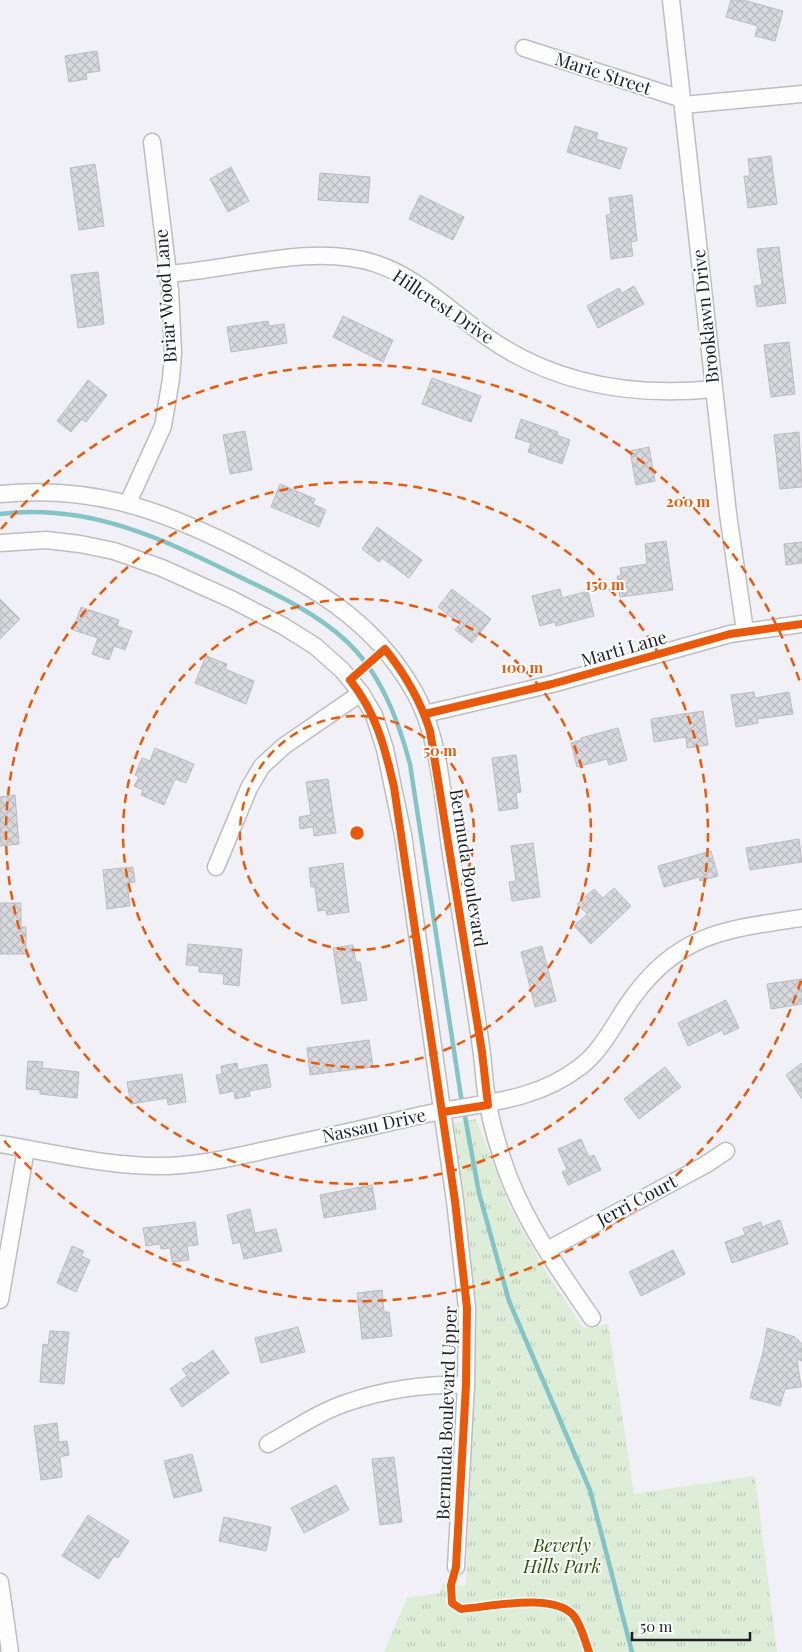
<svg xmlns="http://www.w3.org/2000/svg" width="802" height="1652" font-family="'Playfair Display',serif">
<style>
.park{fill:url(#park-tufts)}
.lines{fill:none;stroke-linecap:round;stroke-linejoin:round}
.stream{stroke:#84c3c6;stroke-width:4.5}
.building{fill:url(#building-cross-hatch);stroke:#bcbcc1}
.street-casing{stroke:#bdbdc2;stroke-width:19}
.path{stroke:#d9d9dc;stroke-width:2.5;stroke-dasharray:4 4;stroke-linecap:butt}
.street{stroke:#fdfdfe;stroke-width:16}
.cycleway-casing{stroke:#fbfcfe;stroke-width:11}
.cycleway{stroke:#e8590c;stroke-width:8}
.ring{fill:none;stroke:#e8590c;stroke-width:2.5;stroke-dasharray:9 6}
.labels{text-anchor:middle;stroke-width:4;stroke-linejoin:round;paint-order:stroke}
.street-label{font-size:18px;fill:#1f1f24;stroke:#fbfcfe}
.park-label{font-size:18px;font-style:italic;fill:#2b5705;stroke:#fbfcfe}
.centre{fill:#e8590c;stroke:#fbfcfe;stroke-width:2.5}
.ring-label{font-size:15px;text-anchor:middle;font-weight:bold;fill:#e8590c;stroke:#fbfcfe;stroke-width:4;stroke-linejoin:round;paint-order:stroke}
</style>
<defs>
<pattern id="park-tufts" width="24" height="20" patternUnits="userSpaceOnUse" patternTransform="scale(1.25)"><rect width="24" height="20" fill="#ddedd8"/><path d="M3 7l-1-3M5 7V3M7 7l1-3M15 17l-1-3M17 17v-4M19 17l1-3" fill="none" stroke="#bdcbb9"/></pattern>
<pattern id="building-cross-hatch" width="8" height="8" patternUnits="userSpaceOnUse" patternTransform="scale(1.25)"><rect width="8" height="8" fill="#d8d9de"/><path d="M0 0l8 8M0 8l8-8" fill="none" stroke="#b9babe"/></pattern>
</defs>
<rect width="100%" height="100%" fill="#f0f0f6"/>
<path class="park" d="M476,1119L509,1205L543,1267L583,1328L608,1324L634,1494L755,1476L777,1652H384L407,1598L440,1593L442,1583L458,1586L466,1585L474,1372L448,1124Z"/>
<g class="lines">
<path class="stream" d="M0,514C91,503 165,540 244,579C279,596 314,612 344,639C380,671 398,719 410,764L462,1103
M464,1111L479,1193L509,1301L590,1490L632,1652"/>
</g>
<path class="building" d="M731,0H743L783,11L775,41L755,36L758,26L726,17Z
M97,51L100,71L86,73L87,79L69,82L65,56Z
M575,126L598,133L596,139L627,148L620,169L567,152Z
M771,156L777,204L748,208L744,176H750L748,159Z
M95,164L104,226L79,230L70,168Z
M231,167L249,201L228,212L210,179Z
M320,173L370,177L368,203L318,200Z
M420,195L464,217L453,240L409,219Z
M632,195L637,241L631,242L633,256L611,259L606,215L611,214L609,198Z
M779,247L786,303L757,307L754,286L762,285L757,249Z
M98,272L104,324L78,328L71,275Z
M634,286L644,304L598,328L587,306L619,288L622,293Z
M343,316L393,340L383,362L333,337Z
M268,321L269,326L284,324L287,343L231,352L227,327Z
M789,342L795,394L771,397L764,345Z
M432,378L481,396L471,422L422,404Z
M88,380L107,395L86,422L82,419L71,432L57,421Z
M521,419L558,432L557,435L570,440L562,464L528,452L531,443L515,438Z
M245,431L252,470L230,474L223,435Z
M799,432L802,487L780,489L774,435Z
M649,447L655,481L636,485L630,451Z
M280,484L315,499L313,504L326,510L319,527L271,507Z
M377,527L422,560L409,578L382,558L379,562L362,549Z
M666,541L673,590L620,597L617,576H621L620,568L647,564L645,544Z
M802,542V563L786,565L784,544Z
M452,589L491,619L472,643L455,630L460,624L438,607Z
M560,589L562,598L588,591L594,616L556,626L555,622L540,626L532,596Z
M0,599L20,619L0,639Z
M81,607L119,620L117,626L132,631L125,650L114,646L109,660L92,654L98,638L73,630Z
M206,656L227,664L225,669L254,681L246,704L195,683Z
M754,692L755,698L789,692L793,714L757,719L758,723L736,727L731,695Z
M703,711L708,745L687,748L686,737L654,742L651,719Z
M618,728L627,760L609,765L607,759L577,767L571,743L581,740V738Z
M155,748L194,764L186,783L175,779L164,805L141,795L143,790L134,786L139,777L135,775L142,758L150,761Z
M516,755L521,792L516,793L518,808L499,811L492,758Z
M328,779L336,833L314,836L313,827L300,829L299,817L311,815L306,782Z
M15,795L19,844L0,846V797Z
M799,839L802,862L750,870L746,848Z
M533,843L540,897L512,901L509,882L516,881L511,846Z
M711,851L718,876L700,881L699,877L664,887L658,866Z
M343,863L349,912L327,915L326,910L318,911L315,887H311L309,868Z
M133,867L135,882L127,883L130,906L107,909L103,870Z
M614,888L631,906L591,944L574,926L587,914L577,904L594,889L603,898Z
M0,903H21V927H26V954H0Z
M188,944L242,949L239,986L223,984L224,974L199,972V966L186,965Z
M353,945L356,962H360L367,1000L342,1004L333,948Z
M542,946L556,1001L535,1007L521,952Z
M802,979V1004L771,1009L767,984Z
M726,1000L739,1028L724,1035L722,1030L688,1046L678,1023Z
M369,1040L373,1067L310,1075L307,1048Z
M28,1061L43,1062L42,1068L79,1072L77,1098L40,1094V1090L26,1089Z
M237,1063L238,1070L267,1064L271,1087L249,1091L250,1096L235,1099L234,1091L220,1094L216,1075L222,1074L221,1066Z
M802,1063V1099L786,1075Z
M665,1067L681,1087L639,1119L624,1099Z
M182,1074L186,1102L168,1105L167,1098L131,1104L127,1082Z
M581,1139L589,1157L594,1155L601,1170L568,1185L562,1172L567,1170L558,1149Z
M372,1185L376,1209L324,1218L320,1195Z
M250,1209L255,1233L276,1229L282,1251L244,1259L240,1242L233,1244L227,1215Z
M780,1220L788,1244L732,1263L725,1242L745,1235L743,1228L761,1222L762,1227Z
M195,1222L198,1245L187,1246L189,1260L172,1262L170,1248L161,1249L160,1244L146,1246L143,1228Z
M72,1246L84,1251L81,1256L90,1260L76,1292L57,1283Z
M673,1250L685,1274L641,1296L629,1272Z
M382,1290L384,1312H389L392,1336L362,1339L357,1293Z
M298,1327L305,1352L261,1363L255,1338Z
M767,1328L795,1337L802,1344V1361L797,1359L801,1387L785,1389L780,1406L750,1398L763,1352Z
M50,1331L69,1332L64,1384L40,1382L43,1344L48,1345Z
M213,1350L229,1373L182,1407L170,1389L187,1376L182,1369L192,1362L194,1364Z
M57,1423L59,1442L67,1441L69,1455L60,1457L62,1477L41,1480L34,1426Z
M192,1454L202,1491L174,1498L164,1461Z
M394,1457L402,1522L380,1525L372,1459Z
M336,1485L349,1510L304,1533L291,1508Z
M88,1515L129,1541L118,1558L114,1556L99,1579L62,1556Z
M224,1517L271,1527L266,1551L219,1541Z"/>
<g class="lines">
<g class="street-casing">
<path id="street" d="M671,0L728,514L745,631
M524,48L682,99
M683,105L802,94
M167,274C232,270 311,243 374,263C417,276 451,312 487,337C554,384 634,397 714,389
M0,494C91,485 161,509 241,550C310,585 372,619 412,688C441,735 443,806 452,860C462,922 472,984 481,1047C484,1066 484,1085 488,1104C492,1127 500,1153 508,1175C528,1227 561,1273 592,1318
M128,503L163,426L171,379L173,353L170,290L152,142
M0,543L46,540L80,544L114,551L162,568L233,600L283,626L315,646L342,670L361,693L374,715L385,749L403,835L455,1201L467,1308L466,1385L456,1567
M425,714L552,684L730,634L802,624
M216,867L249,788L262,766L284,746L361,693
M0,1144C55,1153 110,1167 166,1166C203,1165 239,1156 275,1148C321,1138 367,1128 413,1117C470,1103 531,1105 580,1067C603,1050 616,1020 633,997C680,932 729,929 802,918
M547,1250L705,1165L726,1151
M0,1300L26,1149
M268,1444C293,1430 319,1412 346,1403C383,1390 427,1383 466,1385
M0,1582L10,1652"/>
</g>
<path class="path" d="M362,670L373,660"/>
<use href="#street" class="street"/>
<g class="cycleway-casing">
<path id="cycleway" d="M425,714L552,684L730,634L802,624
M443,1112L488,1105L482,1052L430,731C420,699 405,674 385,649L350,680C376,712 385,748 394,787L455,1201L467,1308L466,1385L456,1567L451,1585L452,1603L461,1609C490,1607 554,1592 574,1616C581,1625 585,1641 589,1652"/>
</g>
<use href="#cycleway" class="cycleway"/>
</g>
<g class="ring">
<circle cx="357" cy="833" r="117"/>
<circle cx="357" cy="833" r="234"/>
<circle cx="357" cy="833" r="351"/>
<path d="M801 981A468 468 0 0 1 1 1137M1 529A468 468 0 0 1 801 685"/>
</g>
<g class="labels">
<g class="street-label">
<text transform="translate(603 74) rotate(18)" y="6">Marie Street</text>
<text transform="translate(166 296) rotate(-94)" y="6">Briar Wood Lane</text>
<text transform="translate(443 307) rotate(34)" y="6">Hillcrest Drive</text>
<text transform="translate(706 316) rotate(-96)" y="6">Brooklawn Drive</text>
<text transform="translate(624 649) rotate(-16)" y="6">Marti Lane</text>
<text transform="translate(468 868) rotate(81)" y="6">Bermuda Boulevard</text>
<text transform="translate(374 1126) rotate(-12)" y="6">Nassau Drive</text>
<text transform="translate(637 1201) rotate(-28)" y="6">Jerri Court</text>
<text transform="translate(447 1413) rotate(-88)" y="6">Bermuda Boulevard Upper</text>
</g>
<g class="park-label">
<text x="562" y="1552">Beverly<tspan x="562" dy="21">Hills Park</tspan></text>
</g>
</g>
<circle cx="357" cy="833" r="8" class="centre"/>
<g class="ring-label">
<text x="688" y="507">200 m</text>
<text x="605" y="590">150 m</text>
<text x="522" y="673">100 m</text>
<text x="440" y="756">50 m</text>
</g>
<path d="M632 1632v8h118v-8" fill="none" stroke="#1f1f24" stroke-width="2.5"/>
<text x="640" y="1632" font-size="15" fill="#1f1f24" stroke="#fbfcfe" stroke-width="4" paint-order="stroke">50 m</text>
</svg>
